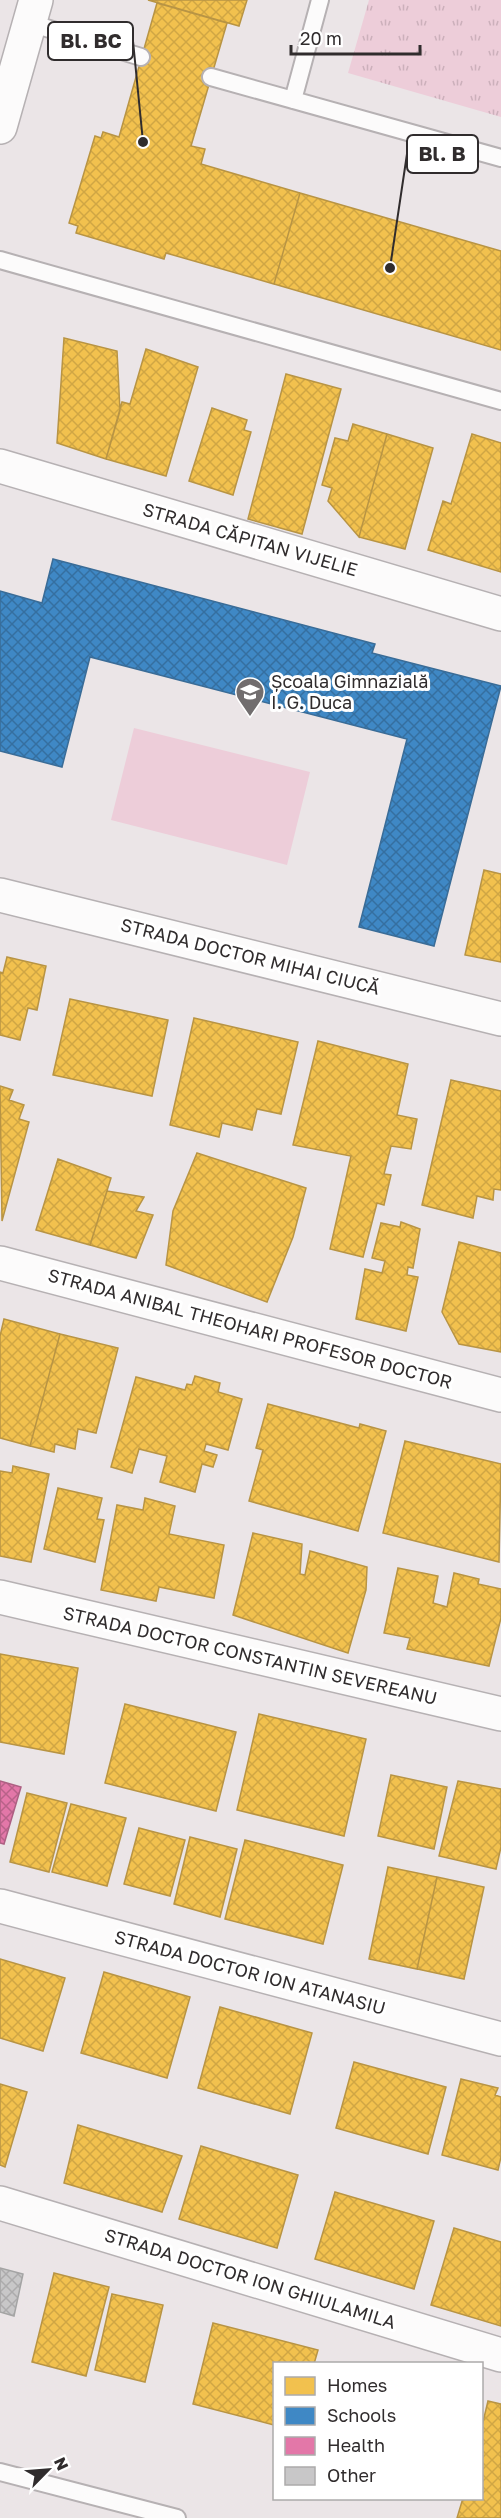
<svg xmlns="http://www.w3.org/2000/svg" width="501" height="2518" font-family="'Golos Text',sans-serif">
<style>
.grass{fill:#edcdd9}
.park{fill:url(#park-tufts)}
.homes{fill:url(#homes-cross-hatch);stroke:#b89444;stroke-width:1.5}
.schools{fill:url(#schools-cross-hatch);stroke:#3a6c97;stroke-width:1.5}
.health{fill:url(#health-cross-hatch);stroke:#ad6083;stroke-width:1.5}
.building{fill:url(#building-cross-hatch);stroke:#a4a4a4;stroke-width:1.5}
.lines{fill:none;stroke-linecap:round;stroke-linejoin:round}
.lane-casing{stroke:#b6b1b3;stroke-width:20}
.street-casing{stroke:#b6b1b3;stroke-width:36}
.primary-casing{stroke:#b6b1b3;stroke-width:36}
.lane{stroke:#fcfbfb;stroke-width:16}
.street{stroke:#fcfbfb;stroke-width:33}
.primary{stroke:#fcfbfb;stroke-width:33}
.labels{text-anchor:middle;stroke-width:6;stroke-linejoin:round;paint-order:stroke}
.street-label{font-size:18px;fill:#302c2d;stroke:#fff}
.poi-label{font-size:18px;fill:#302c2d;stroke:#fff;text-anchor:start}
.leader{fill:none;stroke:#302c2d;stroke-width:2}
.callout-dot{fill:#302c2d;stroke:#fff;stroke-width:2}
.callout{fill:#fff;stroke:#302c2d;stroke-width:2}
.callout-label{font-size:20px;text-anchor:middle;font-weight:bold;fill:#302c2d}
</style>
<defs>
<pattern id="park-tufts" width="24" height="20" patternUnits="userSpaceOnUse" patternTransform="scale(1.5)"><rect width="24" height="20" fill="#edcdd9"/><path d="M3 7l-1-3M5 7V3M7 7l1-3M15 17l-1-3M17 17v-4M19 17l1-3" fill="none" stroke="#ccb0bb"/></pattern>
<pattern id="homes-cross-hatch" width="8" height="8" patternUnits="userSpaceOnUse" patternTransform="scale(1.5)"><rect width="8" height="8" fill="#f2c14e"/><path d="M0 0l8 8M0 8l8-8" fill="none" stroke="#d0a644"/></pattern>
<pattern id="schools-cross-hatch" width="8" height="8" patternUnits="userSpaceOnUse" patternTransform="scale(1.5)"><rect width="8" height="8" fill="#3f88c5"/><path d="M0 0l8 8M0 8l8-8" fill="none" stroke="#356fa0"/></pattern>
<pattern id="health-cross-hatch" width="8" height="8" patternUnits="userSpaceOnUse" patternTransform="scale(1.5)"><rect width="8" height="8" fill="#e377a8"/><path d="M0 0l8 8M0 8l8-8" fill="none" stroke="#b86289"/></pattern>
<pattern id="building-cross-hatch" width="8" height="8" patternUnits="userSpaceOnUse" patternTransform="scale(1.5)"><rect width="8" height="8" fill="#c8c7c8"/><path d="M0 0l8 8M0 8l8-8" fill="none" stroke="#acabac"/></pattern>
</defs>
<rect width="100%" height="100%" fill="#ebe5e7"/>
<path class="grass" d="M134,728L310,772L287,865L111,820Z"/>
<path class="park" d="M369,0H501V117L348,73Z"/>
<path class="homes" d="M148,0H247L239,26Z
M157,3L227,23L191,146L205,149L201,164L300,193L274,284L166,253L164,259L76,233L78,226L69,223L95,136L101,138L103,132L119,137Z
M300,193L501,251V350L274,284Z
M64,338L117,351L120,411L106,459L57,443Z
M146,349L198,367L166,476L106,459L122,402L130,404Z
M286,374L341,389L302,534L248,519Z
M212,408L247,420L244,430L251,432L233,495L189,481Z
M353,424L387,434L359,537L328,501L332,488L322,485L335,438L348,441Z
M387,434L433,448L405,549L359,537Z
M472,434L501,443V572L428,550L443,501L451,504Z
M484,870L501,874V962L465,955Z
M7,957L46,966L37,1010L28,1008L20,1040L0,1035V972L3,973Z
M70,999L168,1020L152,1096L53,1075Z
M194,1018L298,1042L281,1114L257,1109L252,1130L222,1123L219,1137L170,1125Z
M318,1041L408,1064L397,1115L417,1119L411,1149L391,1146L384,1174L391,1175L384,1205L377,1203L363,1257L330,1249L351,1156L293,1145Z
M451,1080L501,1091V1190L494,1189L493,1200L477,1196L473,1218L422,1205Z
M0,1086L13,1090L9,1100L24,1105L19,1119L29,1122L2,1221Z
M197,1153L306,1188L293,1237L267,1302L166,1265L173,1211Z
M58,1159L111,1178L90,1245L36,1230Z
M107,1191L144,1197L136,1211L153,1215L136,1258L90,1245Z
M401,1222L420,1229L413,1268L408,1267L407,1275L418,1277L406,1331L356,1319L365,1269L382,1273L385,1261L372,1258L381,1223L400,1227Z
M459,1242L501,1253V1352L459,1344L442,1312Z
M4,1319L60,1334L30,1446L0,1438V1336Z
M60,1334L118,1348L96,1433L78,1429L75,1449L55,1444L54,1452L30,1446Z
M195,1376L220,1383L218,1392L242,1399L228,1450L206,1444L204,1451L217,1455L213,1467L202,1464L195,1492L160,1482L167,1456L139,1449L132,1473L111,1467L136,1377L185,1390L187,1384L192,1385Z
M268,1404L359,1428L360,1424L386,1431L358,1531L249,1501L263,1450L256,1448Z
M405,1441L501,1464L499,1562L383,1533Z
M13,1466L49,1474L31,1562L0,1556V1471L12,1473Z
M58,1488L102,1498L97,1519L104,1520L95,1562L44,1549Z
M145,1498L175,1506L169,1534L224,1545L214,1598L159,1587L156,1601L101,1590L117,1505L143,1510Z
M253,1533L302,1544L300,1574L305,1575L310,1551L367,1567L366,1590L348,1653L233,1615Z
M398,1568L438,1576L433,1603L447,1607L454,1573L479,1579L478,1584L501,1589V1618L489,1666L407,1649L410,1638L384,1633Z
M0,1654L78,1668L64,1754L0,1742Z
M125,1704L236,1732L216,1811L105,1783Z
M259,1714L366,1739L344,1836L237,1810Z
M391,1775L447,1787L434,1849L378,1836Z
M458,1781L501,1789V1847L496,1869L439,1856Z
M27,1793L67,1803L49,1872L10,1862Z
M71,1804L126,1818L107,1886L52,1872Z
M139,1828L185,1840L170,1896L124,1884Z
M190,1837L237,1849L220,1917L174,1904Z
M245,1840L343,1865L323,1944L225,1919Z
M388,1867L437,1877L417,1969L369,1959Z
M437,1877L484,1887L464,1979L417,1969Z
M0,1959L65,1978L43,2051L0,2038Z
M104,1972L190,1997L167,2078L81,2053Z
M220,2007L312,2033L290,2114L198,2088Z
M354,2062L446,2087L428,2154L336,2128Z
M461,2079L498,2088L495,2095L501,2097V2157L498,2170L442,2155Z
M0,2084L27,2092L5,2167L0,2165Z
M78,2125L182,2156L162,2212L64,2183Z
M201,2146L298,2175L277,2248L179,2219Z
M335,2192L434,2221L414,2289L315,2259Z
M454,2228L501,2242V2326L431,2305Z
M54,2273L109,2287L86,2376L32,2362Z
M112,2294L163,2305L145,2382L95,2370Z
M213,2323L318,2350L314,2364H274V2425L193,2404Z
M488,2401L501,2404V2518H457L463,2498H482V2426Z"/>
<path class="schools" d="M53,559L375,644L372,653L501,686L434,946L359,927L407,739L90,657L62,767L0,751V591L42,603Z"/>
<path class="health" d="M0,1781L21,1787L4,1844L0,1843Z"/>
<path class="building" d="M0,2268L23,2274L14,2316L0,2312Z"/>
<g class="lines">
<g class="lane-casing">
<path id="lane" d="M30,23L141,57
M211,77L501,158
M293,100L320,0
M0,260L501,401
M0,2472L177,2518"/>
</g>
<g class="street-casing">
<path id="street" d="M0,466L501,614
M0,895L501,1019
M0,1263L501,1395
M0,1597L501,1714
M0,1906L501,2039
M0,2203L501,2355"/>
</g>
<g class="primary-casing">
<path id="primary" d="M0,127L36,0"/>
</g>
<use href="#lane" class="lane"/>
<use href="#street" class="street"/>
<use href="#primary" class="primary"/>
</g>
<defs>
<g id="school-pin" transform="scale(1.5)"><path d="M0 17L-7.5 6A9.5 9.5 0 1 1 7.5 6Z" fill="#716d6e" stroke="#fff"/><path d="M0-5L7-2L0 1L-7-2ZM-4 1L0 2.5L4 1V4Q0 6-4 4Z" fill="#fff"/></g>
</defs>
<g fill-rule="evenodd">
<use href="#school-pin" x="250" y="692"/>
</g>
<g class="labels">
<g class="street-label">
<text transform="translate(250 540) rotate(16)" y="6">STRADA CĂPITAN VIJELIE</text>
<text transform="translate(250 957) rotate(14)" y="6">STRADA DOCTOR MIHAI CIUCĂ</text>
<text transform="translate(250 1329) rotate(15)" y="6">STRADA ANIBAL THEOHARI PROFESOR DOCTOR</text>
<text transform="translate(250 1656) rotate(13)" y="6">STRADA DOCTOR CONSTANTIN SEVEREANU</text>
<text transform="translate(250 1973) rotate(15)" y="6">STRADA DOCTOR ION ATANASIU</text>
<text transform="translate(250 2279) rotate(17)" y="6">STRADA DOCTOR ION GHIULAMILA</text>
</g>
<g class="poi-label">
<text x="271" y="688">Școala Gimnazială<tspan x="271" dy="21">I. G. Duca</tspan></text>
</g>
</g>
<path class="leader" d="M143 142L133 41M390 268L407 154"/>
<g class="callout-dot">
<circle cx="143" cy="142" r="6"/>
<circle cx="390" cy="268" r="6"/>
</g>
<g class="callout">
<rect x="48" y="22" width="85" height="38" rx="6"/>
<rect x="407" y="135" width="71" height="38" rx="6"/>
</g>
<g class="callout-label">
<text x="91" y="48">Bl. BC</text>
<text x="442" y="161">Bl. B</text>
</g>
<rect x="273" y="2362" width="210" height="138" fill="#ffffff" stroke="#acabab" stroke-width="1.5"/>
<rect x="285" y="2377" width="30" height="18" fill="#f2c14e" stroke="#acabab" stroke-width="1.5"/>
<text x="327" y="2392" font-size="18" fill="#302c2d">Homes</text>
<rect x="285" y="2407" width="30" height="18" fill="#3f88c5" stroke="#acabab" stroke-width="1.5"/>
<text x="327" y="2422" font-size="18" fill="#302c2d">Schools</text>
<rect x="285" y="2437" width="30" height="18" fill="#e377a8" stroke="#acabab" stroke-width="1.5"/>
<text x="327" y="2452" font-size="18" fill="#302c2d">Health</text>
<rect x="285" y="2467" width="30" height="18" fill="#c8c7c8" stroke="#acabab" stroke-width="1.5"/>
<text x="327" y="2482" font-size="18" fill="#302c2d">Other</text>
<g transform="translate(48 2470) rotate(65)" stroke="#ffffff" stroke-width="4.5" paint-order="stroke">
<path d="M0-4.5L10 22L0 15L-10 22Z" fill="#302c2d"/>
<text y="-9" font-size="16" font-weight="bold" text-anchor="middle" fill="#302c2d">N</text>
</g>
<path d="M291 45v9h129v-9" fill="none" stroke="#302c2d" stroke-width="3"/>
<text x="300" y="45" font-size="18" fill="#302c2d" stroke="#ffffff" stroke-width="4.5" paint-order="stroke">20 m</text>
</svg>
